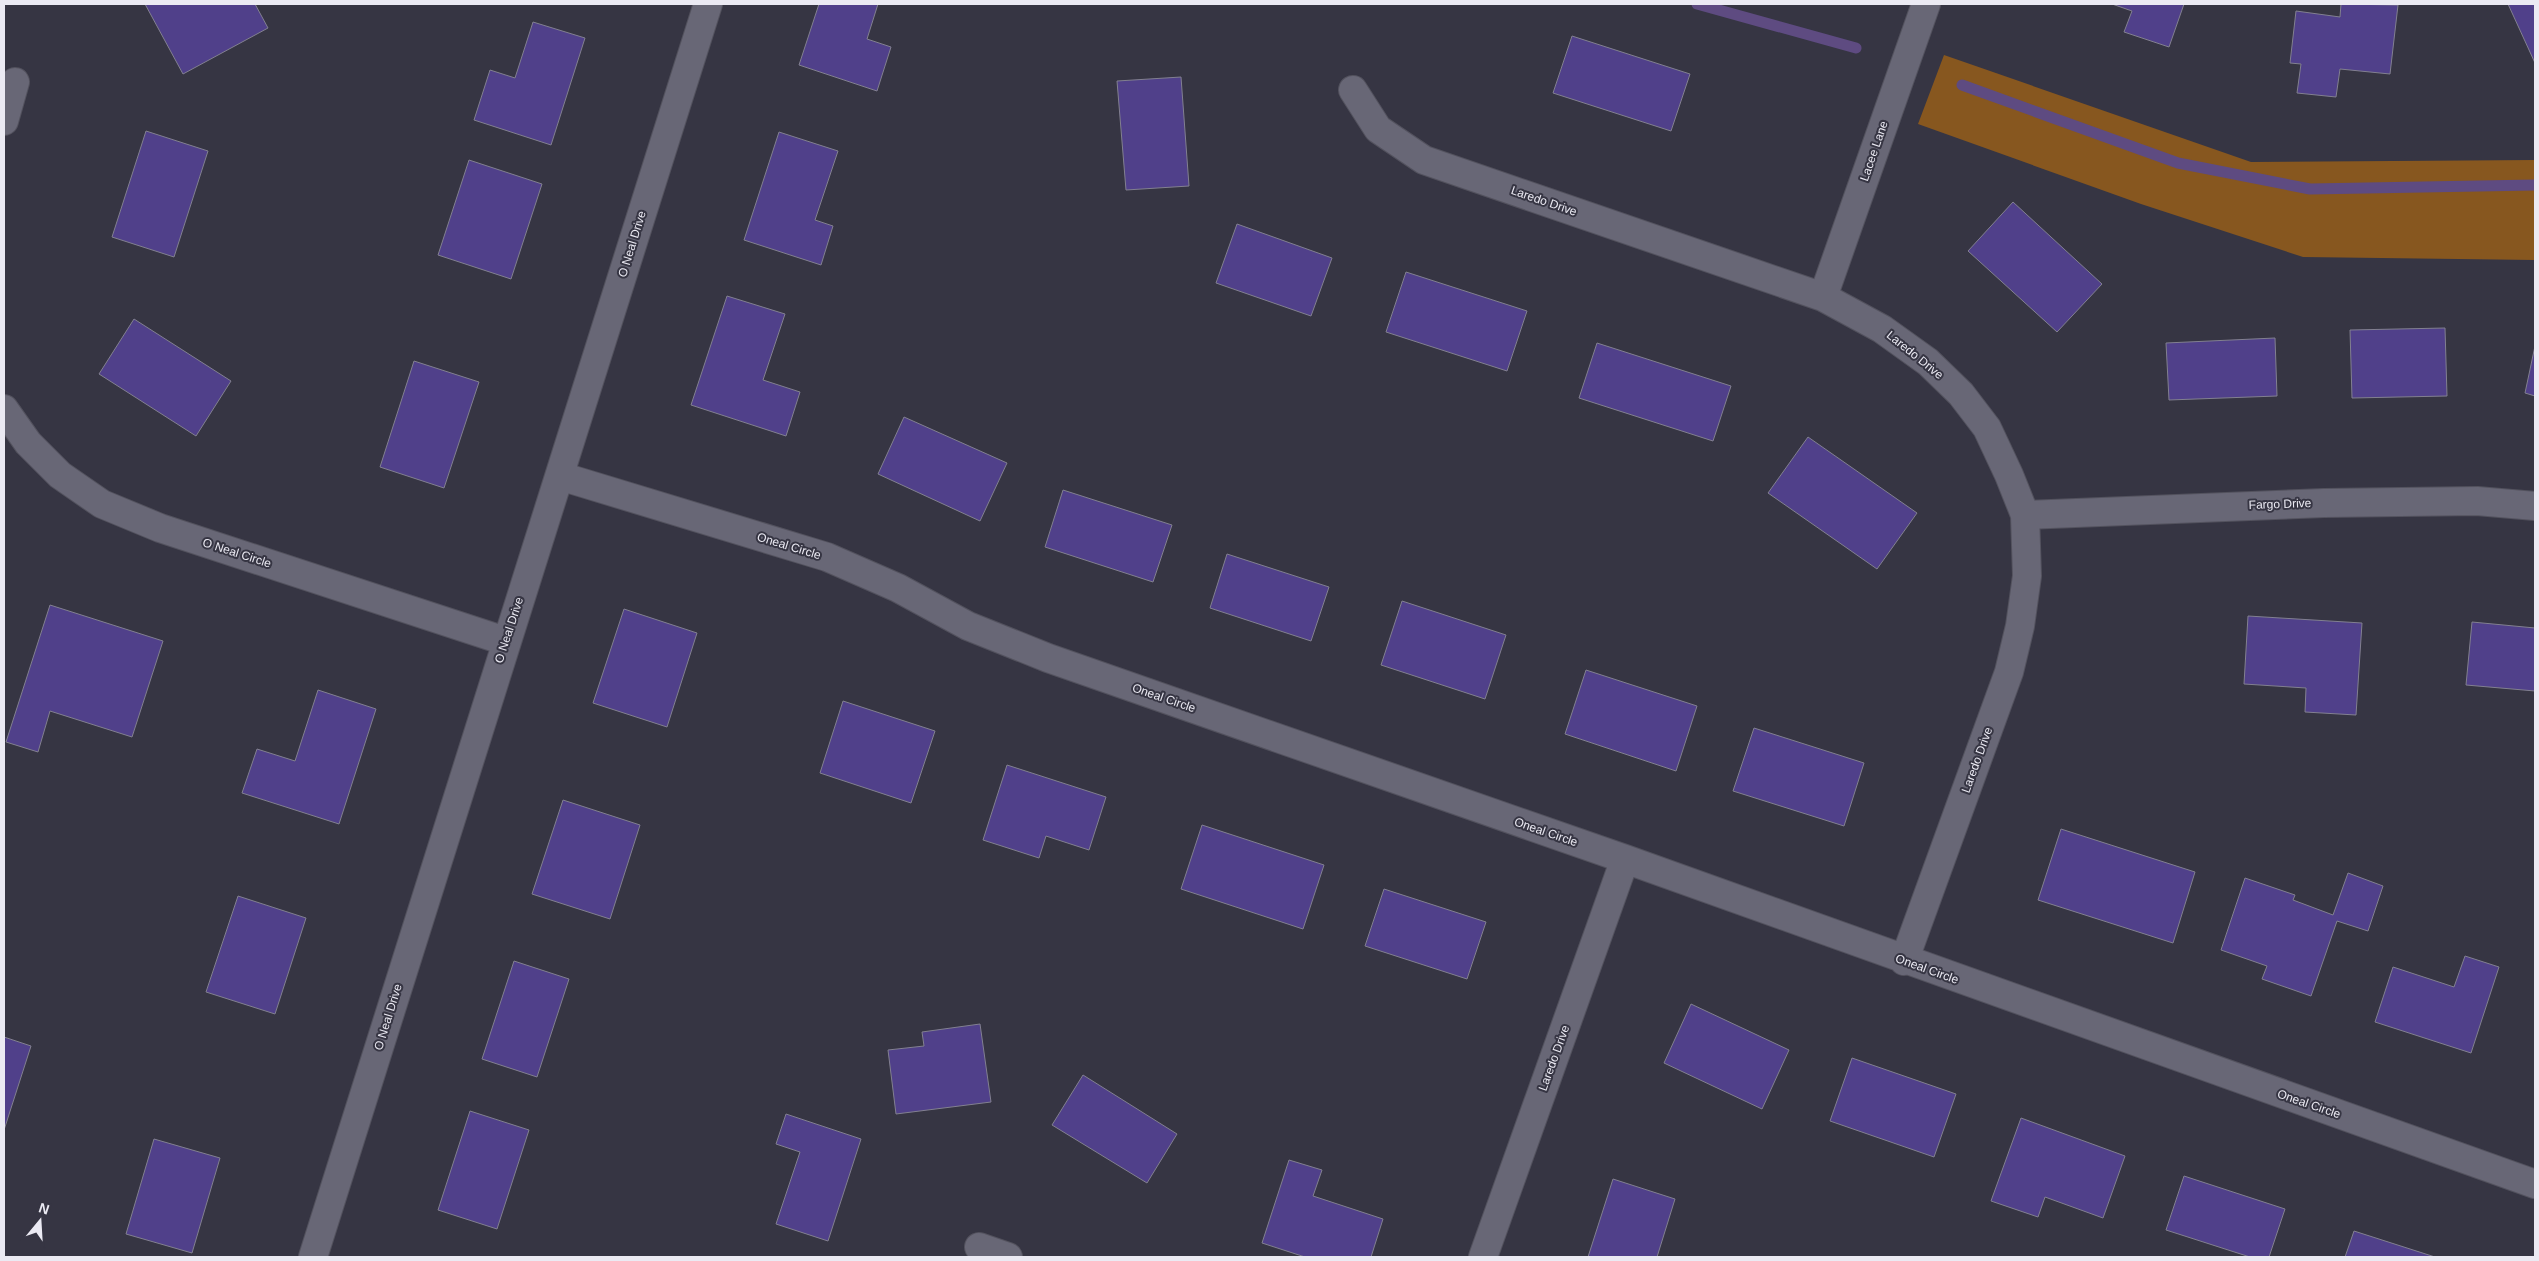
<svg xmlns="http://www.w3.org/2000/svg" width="2539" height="1261" font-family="Arial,sans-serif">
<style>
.forest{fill:#87571f}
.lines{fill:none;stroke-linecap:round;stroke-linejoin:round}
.stream{stroke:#5e4b81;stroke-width:11}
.building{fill:#50408a;stroke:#828090}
.minor-casing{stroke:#53525e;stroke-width:30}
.minor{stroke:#686776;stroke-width:28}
.labels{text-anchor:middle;stroke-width:4;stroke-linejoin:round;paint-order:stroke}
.street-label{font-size:12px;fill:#ebeaf3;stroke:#363543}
</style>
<rect width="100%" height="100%" fill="#363543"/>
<path class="forest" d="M1944,55L2251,162L2535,160V260L2303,257L2141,204L1918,124Z"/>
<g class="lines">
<path class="stream" d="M1697,4L1856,48
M1962,85L2178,163L2310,189L2535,185"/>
</g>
<path class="building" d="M145,4H255L268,28L183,74Z
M819,4H878L867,39L891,47L877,91L799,65Z
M2112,4H2184L2169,47L2124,32L2132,11Z
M2341,4L2398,5L2390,74L2340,69L2336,97L2297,93L2301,64L2290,63L2296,11L2340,17Z
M2508,4H2535V63Z
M533,22L585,38L551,145L474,120L490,70L515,78Z
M1572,36L1690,74L1671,131L1553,93Z
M1181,77L1189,186L1126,190L1117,81Z
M146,131L208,151L174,257L112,237Z
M779,132L838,151L815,220L833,226L821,265L744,240Z
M469,160L542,184L511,279L438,255Z
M2013,202L2102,284L2057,332L1968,251Z
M1237,224L1332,258L1311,316L1216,283Z
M1406,272L1527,311L1507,371L1386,332Z
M727,296L785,314L763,380L800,392L786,436L691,405Z
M134,319L231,381L196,436L99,374Z
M2445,328L2447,396L2352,398L2350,330Z
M2275,338L2277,396L2169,400L2166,343Z
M1597,343L1731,386L1713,441L1579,398Z
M2535,346V396L2525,393Z
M414,361L479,382L444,488L380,467Z
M904,417L1007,463L980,521L878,474Z
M1808,437L1917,513L1877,569L1768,493Z
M1063,490L1172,525L1153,582L1045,547Z
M1227,554L1329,587L1311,641L1210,608Z
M1402,601L1506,635L1485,699L1381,665Z
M50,605L163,641L132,737L50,711L38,752L6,742Z
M624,609L697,633L667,727L593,703Z
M2248,616L2362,623L2356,715L2305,712L2306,688L2244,684Z
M2472,622L2535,628V691L2466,685Z
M1586,670L1697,706L1676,771L1565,734Z
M318,690L376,709L339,824L242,793L257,749L295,761Z
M843,701L935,731L911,803L820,773Z
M1754,728L1864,763L1844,826L1733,791Z
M1007,765L1106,797L1089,850L1046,836L1039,858L983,840Z
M563,800L640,825L610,919L532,894Z
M1202,825L1324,865L1303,929L1181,889Z
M2061,829L2195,872L2173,943L2038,900Z
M2348,873L2383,886L2368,931L2337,921L2311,996L2262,979L2267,966L2221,950L2245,878L2295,895L2293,900L2333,915Z
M1384,889L1486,922L1467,979L1365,946Z
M238,896L306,918L275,1014L206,992Z
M2465,956L2499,967L2471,1053L2375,1022L2393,967L2454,987Z
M514,961L569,979L537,1077L482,1059Z
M1691,1004L1789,1050L1762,1109L1664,1063Z
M980,1024L991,1102L896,1114L888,1050L924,1046L922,1032Z
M4,1037L31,1046L4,1130Z
M1852,1058L1956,1094L1934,1157L1830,1121Z
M1083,1075L1177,1134L1147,1183L1052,1125Z
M470,1111L529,1130L497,1229L438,1210Z
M786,1114L861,1139L828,1241L776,1224L800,1152L776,1144Z
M2021,1118L2125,1156L2103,1218L2045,1197L2038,1217L1991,1201Z
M154,1139L220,1158L192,1253L126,1234Z
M1289,1160L1322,1170L1313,1196L1383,1219L1371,1257H1305L1262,1243Z
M2184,1176L2285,1209L2269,1257H2250L2166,1230Z
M1613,1179L1675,1199L1657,1257H1588Z
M2354,1231L2435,1257H2345Z"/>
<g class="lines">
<g class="minor-casing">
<path id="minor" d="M1353,90L1378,129L1424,160L1823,297L1882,329L1928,362L1961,394L1987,428L2009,475L2025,515L2027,576L2020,626L2009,672L1904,961
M4,121L15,82
M1823,297L1926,4
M4,409L28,443L60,475L102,504L160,528L505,641
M560,476L827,557L898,588L968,626L1048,658L1625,859L2535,1184
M2025,515L2324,503L2477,501L2535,506
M979,1247L1008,1257
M313,1257L708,4
M1483,1257L1625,859"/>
</g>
<use href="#minor" class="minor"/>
</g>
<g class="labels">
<g class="street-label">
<text transform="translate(1874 151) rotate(-71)" y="4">Lacee Lane</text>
<text transform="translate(1544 201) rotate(19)" y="4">Laredo Drive</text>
<text transform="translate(632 244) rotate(-73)" y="4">O Neal Drive</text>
<text transform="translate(1915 355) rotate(39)" y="4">Laredo Drive</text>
<text transform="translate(2280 504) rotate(-2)" y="4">Fargo Drive</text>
<text transform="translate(789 546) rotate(17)" y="4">Oneal Circle</text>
<text transform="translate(237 553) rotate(18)" y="4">O Neal Circle</text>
<text transform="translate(509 630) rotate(-72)" y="4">O Neal Drive</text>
<text transform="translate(1164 698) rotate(19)" y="4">Oneal Circle</text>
<text transform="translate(1977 760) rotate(-70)" y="4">Laredo Drive</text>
<text transform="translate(1546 832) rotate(19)" y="4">Oneal Circle</text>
<text transform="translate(1927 969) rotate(20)" y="4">Oneal Circle</text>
<text transform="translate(388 1017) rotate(-73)" y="4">O Neal Drive</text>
<text transform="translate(1554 1058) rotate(-70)" y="4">Laredo Drive</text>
<text transform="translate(2309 1104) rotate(19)" y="4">Oneal Circle</text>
</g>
</g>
<rect width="2539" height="1261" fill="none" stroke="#ebeaf3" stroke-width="10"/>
<g transform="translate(40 1221) rotate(18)" stroke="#363543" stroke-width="4" paint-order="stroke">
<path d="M0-4L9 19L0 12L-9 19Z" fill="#ebeaf3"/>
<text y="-8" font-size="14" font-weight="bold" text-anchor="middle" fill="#ebeaf3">N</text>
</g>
</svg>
